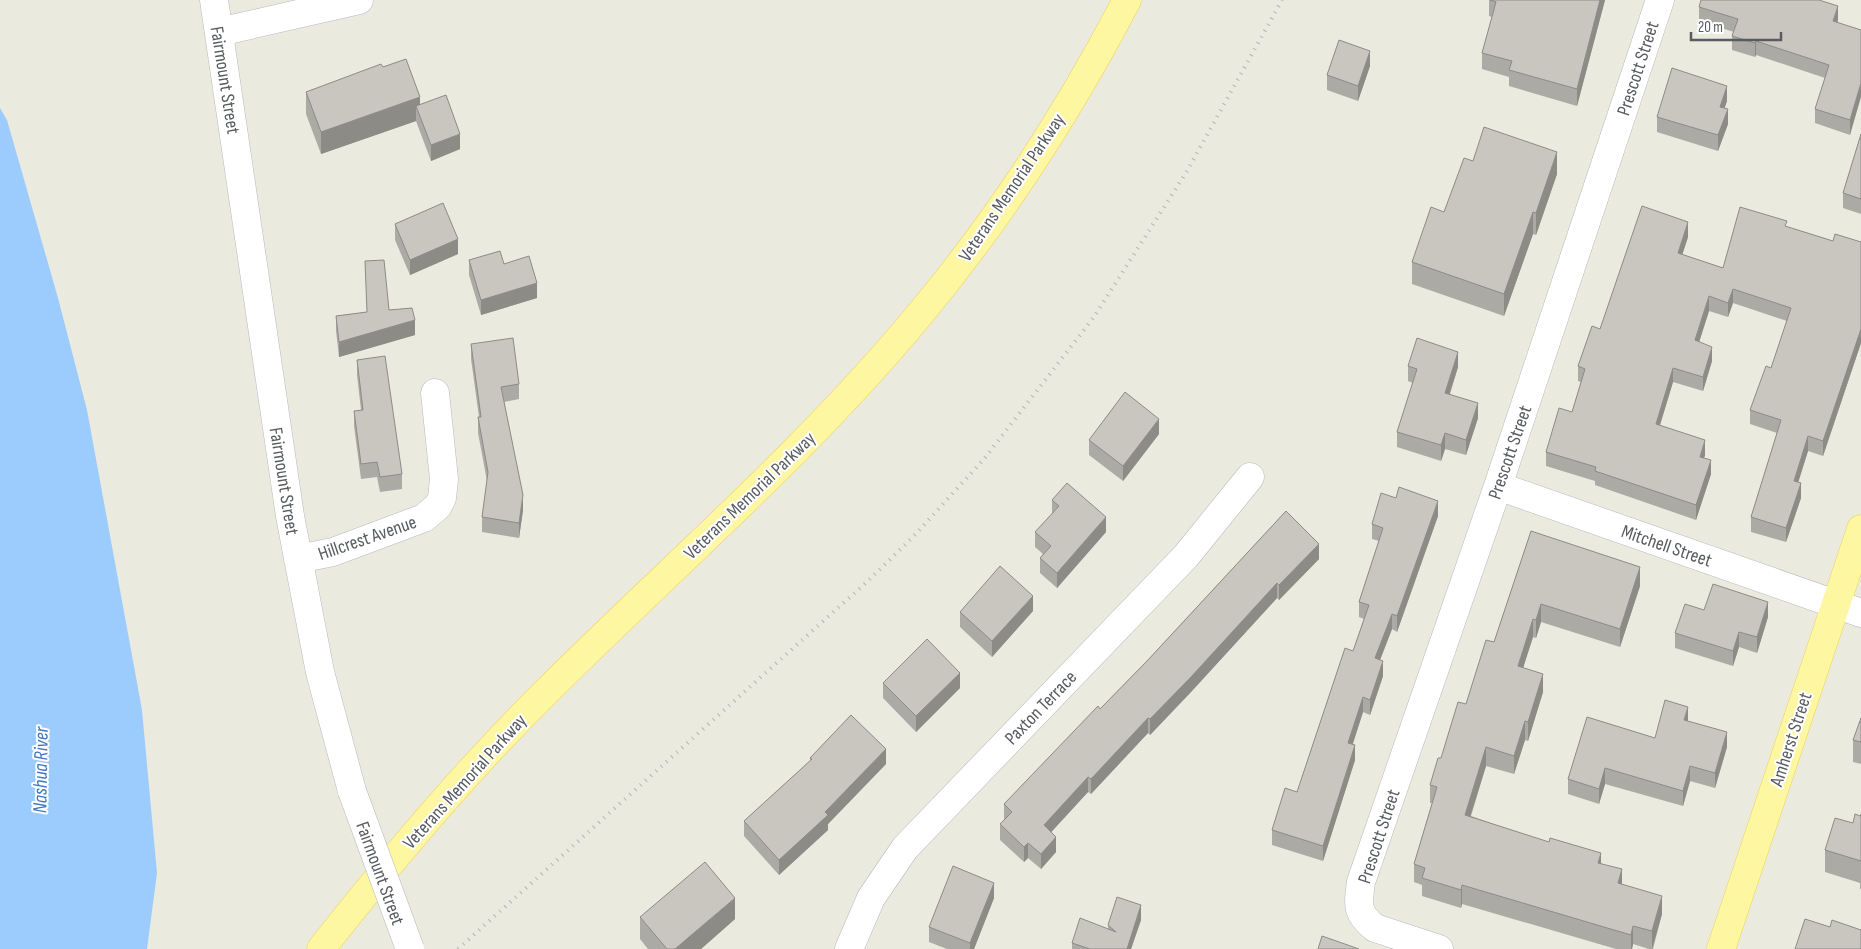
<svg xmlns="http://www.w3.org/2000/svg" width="1861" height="949" font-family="'Sofia Sans Condensed',sans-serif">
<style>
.water{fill:#9cccfe}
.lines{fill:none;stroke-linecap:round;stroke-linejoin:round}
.minor-casing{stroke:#b7b9be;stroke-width:29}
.major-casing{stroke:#f0d054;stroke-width:29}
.minor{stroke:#fff;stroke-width:28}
.major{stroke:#fef7a1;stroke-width:28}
.rail{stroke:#b3b4b4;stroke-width:4;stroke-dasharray:1 6;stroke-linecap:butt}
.minor-bridge-casing{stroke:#b7b9be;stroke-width:29;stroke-linecap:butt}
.minor-bridge{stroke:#fff;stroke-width:28}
.wall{fill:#acaaa4}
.shaded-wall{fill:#8c8b86}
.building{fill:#c8c6bf;stroke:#8c8b86}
.labels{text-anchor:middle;stroke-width:4;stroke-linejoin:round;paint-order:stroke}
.street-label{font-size:19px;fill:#585b60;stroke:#fff}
.water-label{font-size:20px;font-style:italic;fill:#4075c0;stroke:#fff}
</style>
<rect width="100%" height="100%" fill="#ebeadf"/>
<path class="water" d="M0,108L7,120L58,298L87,410L142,710L157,873L147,949H0Z"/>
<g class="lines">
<g class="minor-casing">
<path id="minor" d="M214,0L290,516L320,672L352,791
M219,32L359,0
M1498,486L1861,613
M298,559L333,552L424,518L438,506L442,498L444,479L435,393
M849,949L871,898L905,848L1186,556L1250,477
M1439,949L1375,928C1356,913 1358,905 1361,882L1498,486L1660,0"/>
</g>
<g class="major-casing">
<path id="major" d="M321,949C391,860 464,773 544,694C670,568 806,452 920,314C1000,218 1069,111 1127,0
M1721,949L1861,529"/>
</g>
<use href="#minor" class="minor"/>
<use href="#major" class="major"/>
<path class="rail" d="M458,949L869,580L913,537L984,459L1094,317L1187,171L1282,0"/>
<g class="minor-bridge-casing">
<path id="minor-bridge" d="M352,791L410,949"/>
</g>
<use href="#minor-bridge" class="minor-bridge"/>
</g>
<path class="wall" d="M1489,0H1605L1577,106L1509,86V77L1482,69V53L1492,17L1489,16Z
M1699,7L1838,20L1837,23L1861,30L1850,135L1815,123V109L1825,78L1756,55L1755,57L1732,50V36L1734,32L1699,21Z
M1370,66L1358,101L1327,90V75Z
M383,67L420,104L460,149L431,161L416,121L321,154L306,114V92Z
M1727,101L1724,108L1728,124L1718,151L1657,132V117Z
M1861,134V214L1843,208V193Z
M1473,161L1557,174L1536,235L1533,234L1504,316L1412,284V262L1444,212Z
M395,224L458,254L410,275L395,240Z
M1787,227L1833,241L1861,242V343L1823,456L1808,451L1798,482L1801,498L1786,542L1751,532V517L1777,433L1750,424V410L1771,368L1787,321L1733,303L1728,317L1709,311L1699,342L1712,361L1703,391L1673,382L1660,425L1705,455L1704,458L1711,474L1696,520L1595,485V481L1546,466V452L1572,412L1581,382L1578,381V366L1600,329L1688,237L1682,255L1723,268Z
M469,260L504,264L537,298L481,315L469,275Z
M365,261L389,310L415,335L339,357L336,331V316L367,312Z
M471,344L519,384V399L504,402L523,510L519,538L482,532V517L487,481L478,433V417H479L471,359Z
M357,360L402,474V489L380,492L377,477L361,479L354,426V411L361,410L357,375Z
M1408,366L1458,367L1450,394L1478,418L1466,455L1445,449L1441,461L1397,447V432L1413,383L1408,381Z
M1159,434L1123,481L1089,455V440Z
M1052,500L1106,532L1057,588L1040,573V558L1043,554L1035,547V532L1052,514Z
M1286,511L1319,559L1279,600L1277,598L1191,692L1150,735L1148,733L1091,794L1088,792L1051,832L1056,852L1041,869L1028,858L1024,862L1000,840V824L1004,820V804L1100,709L1147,661Z
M1438,516L1397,632L1392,629L1380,660L1383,676L1370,715L1363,712L1353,744L1355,760L1323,861L1272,845V830L1297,792L1353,651L1364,619L1359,617V602L1379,541L1372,539V524Z
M1531,531L1640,586L1620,647L1541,622L1536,638L1533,637L1523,667L1543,692L1528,741L1525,740L1514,774L1486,766L1471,816L1601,863L1622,884L1662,914L1653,949H1649L1633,944L1632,949H1616L1462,904L1461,908L1422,896V885L1414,882V864L1432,803H1430V785L1494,642Z
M1704,610L1768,617L1757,653L1739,647L1733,666L1675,648V633Z
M1033,611L992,657L960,627V612Z
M883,683L960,688L916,732L883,698Z
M1861,718V764L1853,762V740Z
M1688,721L1727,747L1715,788L1690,781L1683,806L1605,784L1599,804L1568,794V779L1655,738Z
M810,758L886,764L828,824V830L779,875L744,836V821L810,761Z
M1861,814V889H1860V883L1825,872V850L1860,816Z
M994,898L974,949H947L929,942V927Z
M640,917L735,919L701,949H648L640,939Z
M1141,920L1131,949H1072V943L1108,929V925Z"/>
<path class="shaded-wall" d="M1600,0H1605L1577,106V89Z
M1838,6V20L1833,36V21Z
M1756,41V55L1755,57V43Z
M1370,51V66L1358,101V86Z
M1861,83V97L1850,135V120Z
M1727,86V101L1720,122V107Z
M420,97V117L416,106V121L321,154V132Z
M1728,109V124L1718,151V135Z
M460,134V149L431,161V145Z
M1557,152V174L1536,235V213Z
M1533,212V234L1504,316V294Z
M1688,222V237L1678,268V253Z
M458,239V254L410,275V260Z
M537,283V298L481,315V300Z
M1733,289V303L1728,317V303Z
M1709,296V311L1695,355V340Z
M415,320V335L339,357V342Z
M1861,329V343L1823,456V441Z
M1712,347V361L1703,391V377Z
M1458,352V367L1445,408V393Z
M1673,368V382L1656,438V424Z
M1478,403V418L1466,455V440Z
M1159,419V434L1123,481V466Z
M1445,433V449L1441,461V445Z
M1808,436V451L1794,496V481Z
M1705,440V455L1700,471V457Z
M1711,460V474L1696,520V505Z
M1801,483V498L1786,542V528Z
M523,495V510L519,538V523Z
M1438,501V516L1397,632V616Z
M1106,517V532L1057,588V573Z
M1319,544V559L1279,600V585Z
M1640,567V586L1620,647V629Z
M1277,583V598L1191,692L1150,735V719Z
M1033,596V611L992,657V641Z
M1768,602V617L1757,653V637Z
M1541,604V622L1536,638V620Z
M1392,614V629L1375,673V658Z
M1533,619V637L1518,684V666Z
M1739,632V647L1733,666V651Z
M1383,661V676L1370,715V700Z
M960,673V688L916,732V716Z
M1543,674V692L1528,741V722Z
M1363,697V712L1348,758V743Z
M1688,707V722L1684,720Z
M1148,718V733L1091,794V779Z
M1525,721V740L1514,774V756Z
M1727,732V747L1715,788V773Z
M1355,745V760L1323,861V846Z
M1486,747V766L1465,833V815Z
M886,749V764L828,824V830L779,875V860Z
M1690,766V781L1683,806V791Z
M1605,768V784L1599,804V789Z
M1088,777V792L1044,840V825Z
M1056,837V852L1041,869V854Z
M1028,843V858L1024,862V847Z
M1601,853V871L1598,863Z
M1622,869V888L1618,883Z
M994,883V898L974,949H970V943Z
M1462,885V904L1461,908V890Z
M1662,896V914L1652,949V931Z
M735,898V919L701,949H675Z
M1141,905V920L1131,949H1127Z
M1633,926V944L1632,949H1631V935Z"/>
<path class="building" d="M1490,0H1600L1577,89L1509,70L1512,61L1482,53L1496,2Z
M1701,0H1819L1838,6L1833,21L1861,30V83L1850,120L1815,109L1829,65L1756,41L1755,43L1732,36L1738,19L1699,7Z
M1339,40L1370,51L1358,86L1327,75Z
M406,59L420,97L321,132L306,92L381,64L383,67Z
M1672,68L1727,86L1720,107L1728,109L1718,135L1657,117Z
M446,95L460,134L431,145L416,106Z
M1484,127L1557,152L1536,213L1533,212L1504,294L1412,262L1431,207L1444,212L1464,158L1473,161Z
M1861,134V199L1843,193Z
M443,203L458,239L410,260L395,224Z
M1642,206L1688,222L1678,253L1723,268L1740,207L1787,221L1785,226L1833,241L1835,234L1861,242V329L1823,441L1808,436L1794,481L1801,483L1786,528L1751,517L1781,420L1750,410L1766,366L1771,368L1791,308L1733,289L1728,303L1709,296L1695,340L1712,347L1703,377L1673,368L1656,424L1705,440L1700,457L1711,460L1696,505L1595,471L1596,467L1546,452L1559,408L1572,412L1585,369L1578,366L1592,326L1600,329Z
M500,251L504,264L529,256L537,283L481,300L469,260Z
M384,260L389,310L412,308L415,320L339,342L336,316L367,312L365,261Z
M513,338L519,384L501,387L523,495L519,523L482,517L488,472L478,417H481L471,344Z
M1417,338L1458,352L1445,393L1478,403L1466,440L1445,433L1441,445L1397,432L1417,369L1408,366Z
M385,356L402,474L380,477L377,462L361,464L354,411L363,410L357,360Z
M1125,392L1159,419L1123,466L1089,440Z
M1067,483L1106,517L1057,573L1040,558L1051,546L1035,532L1059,506L1052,500Z
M1399,487L1438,501L1397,616L1392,614L1375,658L1383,661L1370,700L1363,697L1348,743L1355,745L1323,846L1272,830L1285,788L1297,792L1345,648L1353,651L1369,605L1359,602L1383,528L1372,524L1381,493L1396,498Z
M1286,511L1319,544L1279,585L1277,583L1191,677L1150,719L1148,718L1091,779L1088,777L1044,825L1056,837L1041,854L1028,843L1024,847L1000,824L1012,812L1004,804L1098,706L1100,709L1147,661Z
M1531,531L1640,567L1620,629L1541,604L1536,620L1533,619L1518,666L1543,674L1528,722L1525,721L1514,756L1486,747L1465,815L1549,842L1550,838L1601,853L1598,863L1622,869L1618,883L1662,896L1652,931L1633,926L1631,935L1462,885L1461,890L1422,878L1425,868L1414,864L1437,787L1430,785L1438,758H1441L1458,702L1466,704L1486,640L1494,642Z
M1000,566L1033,596L992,641L960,612Z
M1713,584L1768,602L1757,637L1739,632L1733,651L1675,633L1685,604L1704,610Z
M927,639L960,673L916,716L883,683Z
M1665,700L1688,707L1684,720L1727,732L1715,773L1690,766L1683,791L1605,768L1599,789L1568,779L1587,717L1655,738Z
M851,715L886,749L825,812L828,815L779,860L744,821L812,759L810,758Z
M1861,718V742L1853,740Z
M1855,814L1860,816L1861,814V861L1825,850L1835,818L1853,823Z
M705,862L735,898L675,949H667L640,917Z
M953,866L994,883L970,943L929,927Z
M1117,897L1141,905L1127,949H1090L1072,943L1080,918L1116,932L1108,925Z
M1805,919L1830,927L1832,920L1861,930V949H1795Z
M1322,936L1359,949H1318Z"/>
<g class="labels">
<g class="street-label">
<text transform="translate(1637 68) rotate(-72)" y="7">Prescott Street</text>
<text transform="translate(226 80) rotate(81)" y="7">Fairmount Street</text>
<text transform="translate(1011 187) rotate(-56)" y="7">Veterans Memorial Parkway</text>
<text transform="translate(1509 452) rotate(-71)" y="7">Prescott Street</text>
<text transform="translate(285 481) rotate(81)" y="7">Fairmount Street</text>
<text transform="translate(749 495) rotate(-44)" y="7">Veterans Memorial Parkway</text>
<text transform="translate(367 537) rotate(-19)" y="7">Hillcrest Avenue</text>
<text transform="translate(1667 545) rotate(19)" y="7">Mitchell Street</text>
<text transform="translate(1040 707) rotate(-46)" y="7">Paxton Terrace</text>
<text transform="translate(1790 739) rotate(-72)" y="7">Amherst Street</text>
<text transform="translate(464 781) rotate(-48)" y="7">Veterans Memorial Parkway</text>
<text transform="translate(1378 836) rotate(-72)" y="7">Prescott Street</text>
<text transform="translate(381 873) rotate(70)" y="7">Fairmount Street</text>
</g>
<g class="water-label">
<text transform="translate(40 770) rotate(-89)" y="7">Nashua River</text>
</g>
</g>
<path d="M1691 32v8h90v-8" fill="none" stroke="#585b60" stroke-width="2.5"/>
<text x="1698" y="32" font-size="15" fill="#585b60" stroke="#ffffff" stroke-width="4" paint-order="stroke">20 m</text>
</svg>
